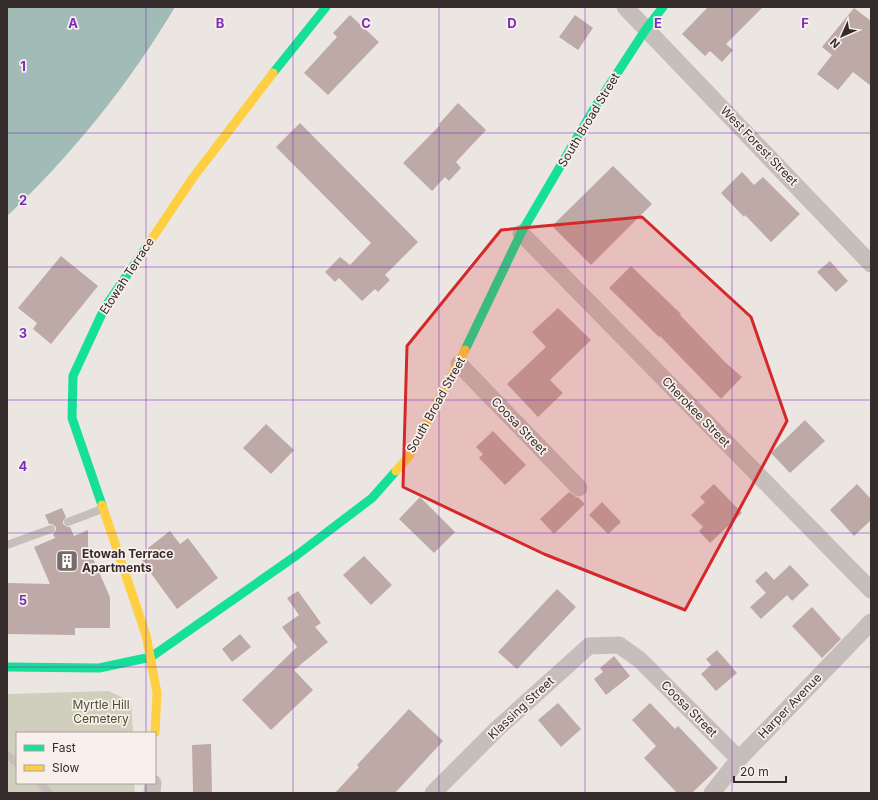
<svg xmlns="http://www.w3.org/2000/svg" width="878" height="800" font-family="Inter,sans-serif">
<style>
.green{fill:#d0cfbe}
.water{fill:#a1bbb7}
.building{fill:#bda9a6}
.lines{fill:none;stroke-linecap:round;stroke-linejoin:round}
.lane{stroke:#c5bebb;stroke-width:8}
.street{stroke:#c5bebb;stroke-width:17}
.fast{stroke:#16e098;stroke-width:9}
.slow{stroke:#ffcf43;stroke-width:9}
.marked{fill:#d62828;fill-opacity:0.2;stroke:#d62828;stroke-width:3;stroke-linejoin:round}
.grid{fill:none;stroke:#7b2cbf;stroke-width:1;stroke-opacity:0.55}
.labels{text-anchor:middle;stroke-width:3.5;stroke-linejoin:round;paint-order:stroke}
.street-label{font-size:12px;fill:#352b2a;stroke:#f8efeb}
.poi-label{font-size:12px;font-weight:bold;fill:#352b2a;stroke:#f8efeb;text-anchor:start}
.park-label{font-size:12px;fill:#4b5131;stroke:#f8efeb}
.grid-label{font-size:13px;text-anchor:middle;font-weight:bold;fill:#7b2cbf;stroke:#f8efeb;stroke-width:3.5;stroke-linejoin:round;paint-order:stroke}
</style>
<rect width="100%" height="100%" fill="#ece6e3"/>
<path class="green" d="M108,691L131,701L133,733H17V783H134L135,793H7V694Z"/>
<path class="water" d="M7,7H175C129,84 72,155 7,216Z"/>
<path class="building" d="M708,7H763L726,44L733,50L722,62L710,51L705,56L682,34Z
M854,8L871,21V86L853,72L838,90L817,74L832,55L822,47Z
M350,15L379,42L328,95L304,73L337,37L333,33Z
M575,15L593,28L578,50L559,37Z
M458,103L486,130L456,162L461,168L449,181L445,177L432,191L403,163L440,125L439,124Z
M300,123L418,242L385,275L390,280L378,292L375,289L362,301L339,278L335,282L325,272L340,257L350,265L371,243L276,147Z
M613,166L652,204L591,265L552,226Z
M742,172L754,185L763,177L800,214L771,242L745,215L744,217L721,193Z
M61,256L98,286L51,344L33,329L37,323L18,308Z
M830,261L848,281L836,292L817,272Z
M631,266L681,314L680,315L725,362L742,377L721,399L660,336L659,337L609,288Z
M558,308L591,340L550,380L563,393L538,417L507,384L546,347L532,332Z
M805,420L825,441L790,473L771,453Z
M266,424L294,450L271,474L243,448Z
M493,431L526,465L505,485L479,458L483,454L476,447Z
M714,484L742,513L710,543L699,531L703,527L691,515L705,502L700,497Z
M857,484L871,499V520L854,536L830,510Z
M569,492L576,497L579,498L585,504L554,534L540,519Z
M420,497L455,532L434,553L399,519Z
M602,502L621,522L608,534L589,515Z
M62,508L66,517L63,521V524L67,527H70L74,536L88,530V547L110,597V628H75V635L7,634V583L50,584L34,547L55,538L53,534L56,530V527L52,524H49L45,515Z
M170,531L180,544L188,538L218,578L177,609L142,561L151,554L148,548Z
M364,556L392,585L371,605L343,575Z
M790,565L809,585L792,601L787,595L761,619L750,607L766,593L755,581L766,571L774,580Z
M557,589L576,607L517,669L498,652Z
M298,591L321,623L315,627L328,642L294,670L313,690L271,730L242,700L297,647L282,627L299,615L287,598Z
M812,607L841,639L822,658L792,626Z
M240,634L251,647L232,662L222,649Z
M717,650L737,673L716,691L701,674L711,665L706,659Z
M614,656L630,676L606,695L594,679L603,672L600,668Z
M558,703L581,729L561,747L538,720Z
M650,703L675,729L678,726L718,768L692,793H677L644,758L656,746L632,720Z
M409,709L443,741L395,793H335L359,767L357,765Z
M211,744L212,793H193L192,745Z"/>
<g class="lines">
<path class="lane" d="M68,522L102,509
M7,545L51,529
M7,755L17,763
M40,783L49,793"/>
<path class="street" d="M625,7L871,264
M521,233L871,590
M459,364L579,488
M152,793L153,783
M433,793L498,728L589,646L619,645L640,660L739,759
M712,793L739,759L871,622"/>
<path class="fast" d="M273,73L326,7
M465,350L521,233L595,107L646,29L663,7
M102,505L72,418L73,376L105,307L147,246
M7,667L99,668L151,657L297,555L372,498L396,471"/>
<path class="slow" d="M147,246L192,179L273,73
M396,471L409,456L465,350
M102,505L146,635L157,693L155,733"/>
</g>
<path class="marked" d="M642,217L751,317L787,421L685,610L544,554L403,487L407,346L501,230Z"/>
<path class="grid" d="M146,7V733M293,7V793M439,7V793M585,7V793M732,7V793M7,133H871M7,267H871M7,400H871M7,533H871M7,667H871M146,783V793"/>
<defs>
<g id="building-square" transform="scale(1.15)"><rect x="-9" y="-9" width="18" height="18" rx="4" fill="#756c6b" stroke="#f8efeb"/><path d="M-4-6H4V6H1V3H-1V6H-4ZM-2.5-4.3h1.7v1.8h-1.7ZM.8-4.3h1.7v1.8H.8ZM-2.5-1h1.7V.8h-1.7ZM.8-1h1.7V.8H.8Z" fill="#fff"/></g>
</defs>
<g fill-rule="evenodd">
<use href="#building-square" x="67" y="561"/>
</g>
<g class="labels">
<g class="street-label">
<text transform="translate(589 120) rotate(-59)" y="4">South Broad Street</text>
<text transform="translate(759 146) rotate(46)" y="4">West Forest Street</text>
<text transform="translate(127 276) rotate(-57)" y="4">Etowah Terrace</text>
<text transform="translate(436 405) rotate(-61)" y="4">South Broad Street</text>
<text transform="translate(696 412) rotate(46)" y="4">Cherokee Street</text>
<text transform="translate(519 426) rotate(46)" y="4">Coosa Street</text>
<text transform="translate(790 706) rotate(-46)" y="4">Harper Avenue</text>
<text transform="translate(521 708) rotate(-43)" y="4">Klassing Street</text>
<text transform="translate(689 709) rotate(45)" y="4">Coosa Street</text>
</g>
<g class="poi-label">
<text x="82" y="558">Etowah Terrace<tspan x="82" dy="14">Apartments</tspan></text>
</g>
<g class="park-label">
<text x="101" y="709">Myrtle Hill<tspan x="101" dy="14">Cemetery</tspan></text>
</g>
</g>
<g class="grid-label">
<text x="73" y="28">A</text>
<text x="220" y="28">B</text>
<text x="366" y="28">C</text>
<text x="512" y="28">D</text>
<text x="658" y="28">E</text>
<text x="805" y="28">F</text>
<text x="23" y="71">1</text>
<text x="23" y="205">2</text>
<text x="23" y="338">3</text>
<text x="23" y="471">4</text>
<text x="23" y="605">5</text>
</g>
<rect width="878" height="800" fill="none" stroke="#352b2a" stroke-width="16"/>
<rect x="16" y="732" width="140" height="52" fill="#f8efeb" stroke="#aaa19e"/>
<rect x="24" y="745" width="20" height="6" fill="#16e098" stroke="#aaa19e"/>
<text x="52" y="752" font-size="12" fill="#352b2a">Fast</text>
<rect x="24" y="765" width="20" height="6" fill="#ffcf43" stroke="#aaa19e"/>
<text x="52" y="772" font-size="12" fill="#352b2a">Slow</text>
<g transform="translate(842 36) rotate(225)" stroke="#f8efeb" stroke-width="3" paint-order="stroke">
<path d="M0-3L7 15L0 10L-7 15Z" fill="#352b2a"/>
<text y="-6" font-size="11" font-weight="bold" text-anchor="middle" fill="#352b2a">N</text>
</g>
<path d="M734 776v6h52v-6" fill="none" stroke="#352b2a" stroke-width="2"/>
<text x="740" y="776" font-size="12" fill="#352b2a" stroke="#f8efeb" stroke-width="3" paint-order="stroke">20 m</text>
</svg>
